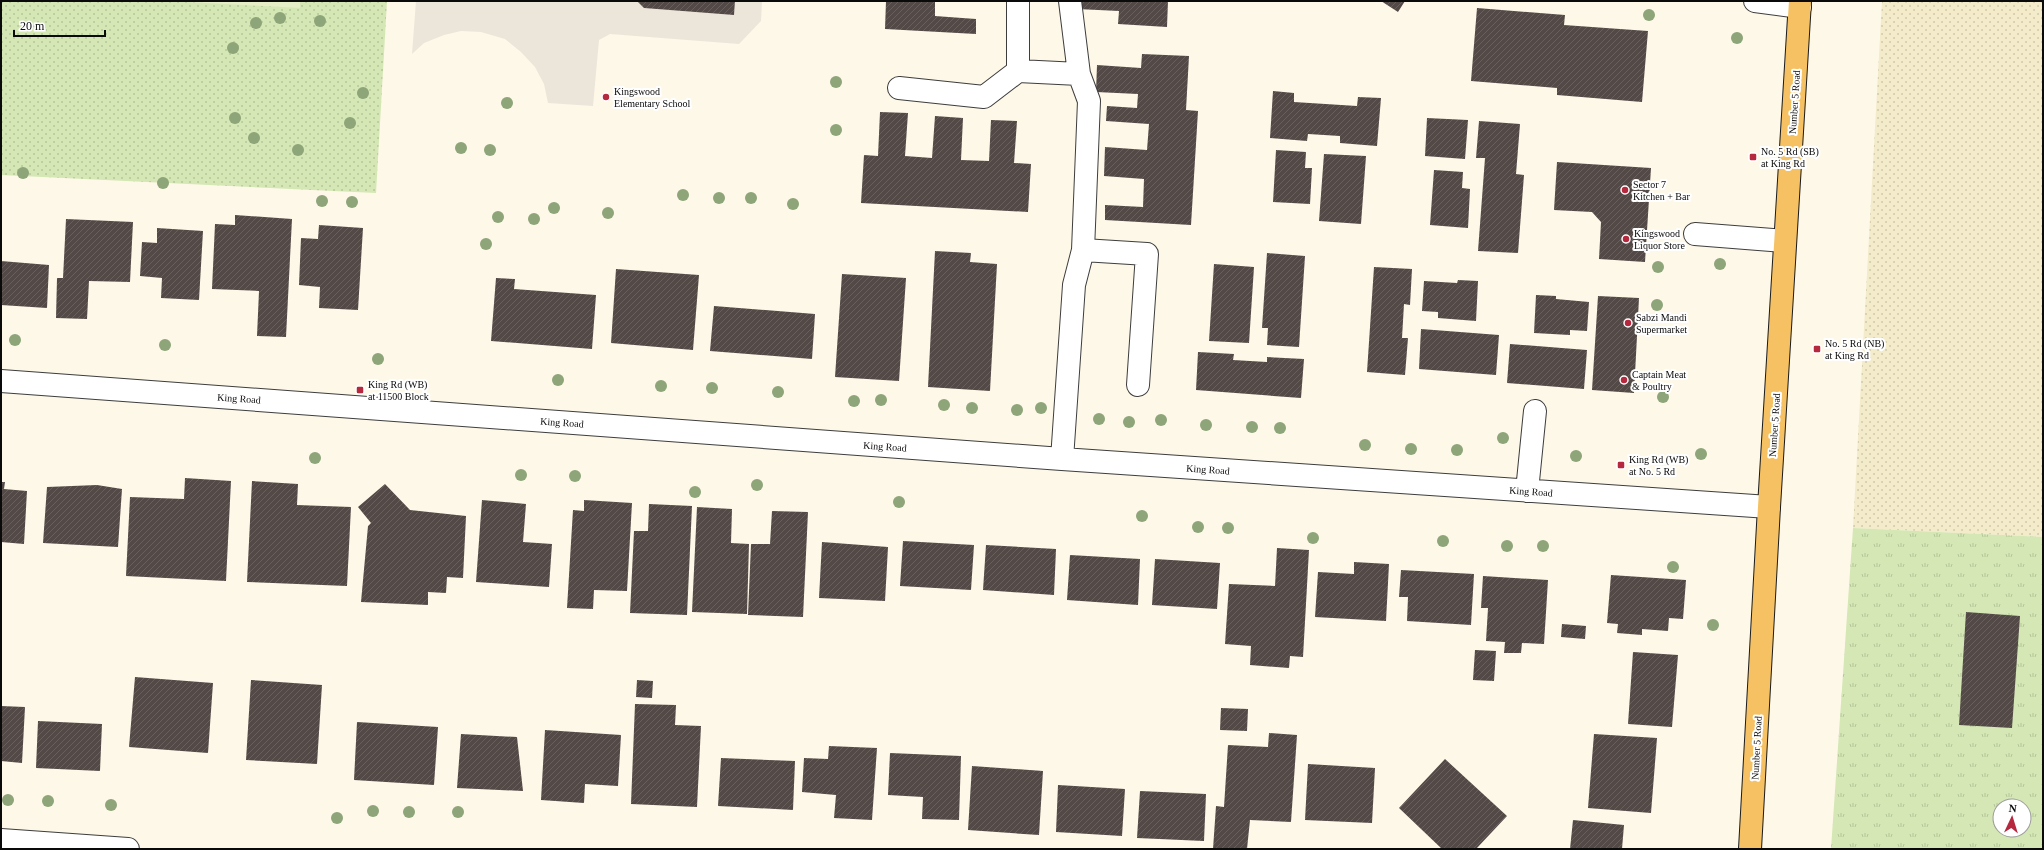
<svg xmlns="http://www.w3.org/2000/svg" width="2044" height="850" font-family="'Times New Roman',serif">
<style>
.farmland{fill:url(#farmland-dots)}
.grass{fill:url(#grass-tufts);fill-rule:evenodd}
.park{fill:url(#park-dots)}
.pitch{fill:#e5eec6}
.plaza{fill:#ece5da}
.building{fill:url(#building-hatch)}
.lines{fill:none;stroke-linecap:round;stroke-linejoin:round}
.minor-casing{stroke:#3d3d3d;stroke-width:24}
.major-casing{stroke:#1b1b1b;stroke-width:24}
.minor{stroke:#fff;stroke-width:22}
.major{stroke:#f5c162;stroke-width:22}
.tree{fill:#8ea479}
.poi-dot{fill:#b5283e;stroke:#fff;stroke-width:1.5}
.labels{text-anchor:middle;stroke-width:4;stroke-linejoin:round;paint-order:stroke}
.poi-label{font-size:10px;fill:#0a0a0a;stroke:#fff;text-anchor:start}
.street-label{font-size:10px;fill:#0a0a0a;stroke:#fff}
</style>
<defs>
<pattern id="farmland-dots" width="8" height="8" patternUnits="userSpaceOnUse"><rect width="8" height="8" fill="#f3ebca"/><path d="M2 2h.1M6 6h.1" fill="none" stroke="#cfc8ac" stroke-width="1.8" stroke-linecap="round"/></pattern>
<pattern id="grass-tufts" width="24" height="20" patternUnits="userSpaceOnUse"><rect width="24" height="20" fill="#d4e7b4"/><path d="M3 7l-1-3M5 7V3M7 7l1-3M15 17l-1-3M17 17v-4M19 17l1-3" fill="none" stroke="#b5c599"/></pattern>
<pattern id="park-dots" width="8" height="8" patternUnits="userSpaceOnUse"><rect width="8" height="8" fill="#d4e7b4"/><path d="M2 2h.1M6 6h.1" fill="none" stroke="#b5c599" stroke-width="1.8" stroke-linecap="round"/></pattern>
<pattern id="building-hatch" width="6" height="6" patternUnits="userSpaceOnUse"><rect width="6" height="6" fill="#534a47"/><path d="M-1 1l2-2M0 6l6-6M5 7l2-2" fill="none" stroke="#67605d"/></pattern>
</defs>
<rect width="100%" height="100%" fill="#fef8e8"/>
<path class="farmland" d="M1882,1H2043V537L1853,528Z"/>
<path class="grass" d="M1853,528L2043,537V849H1831ZM2000,806H2024V830H2000Z"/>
<path class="park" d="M1,1H387L376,193L1,175Z"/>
<path class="pitch" d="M169,1H300V8Z"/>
<path class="plaza" d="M416,1H637L644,8L734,15L735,1H762L761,21L739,44L610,34L599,40L593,106L548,103L544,84L535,67L521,52L505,39L481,32L461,31L444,35L424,43L412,54Z"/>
<path class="building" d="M637,1H735L734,15L644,8Z
M886,1H935V16L976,19V34L885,29Z
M1078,1H1168L1167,27L1118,24L1119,11L1077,9Z
M1381,1H1405L1398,12Z
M1477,8L1565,15L1564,25L1648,31L1642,102L1557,95V88L1471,81Z
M1142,54L1189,56L1186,110L1198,111L1191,225L1105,220V205L1143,207L1144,179L1104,176L1105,147L1147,150L1149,124L1106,121L1107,106L1137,108L1138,94L1096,92L1097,65L1141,68Z
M1273,91L1294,93V102L1357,106L1358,97L1381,98L1377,146L1340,143V136L1308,134L1307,141L1270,138Z
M880,112L908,113L905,156L932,158L935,116L963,118L961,160L989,161L991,120L1017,121L1014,163L1031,164L1028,212L861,203L864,155L878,156Z
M1427,118L1468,120L1465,159L1425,156Z
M1479,121L1520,124L1516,174L1524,175L1518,253L1478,251L1485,158H1476Z
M1276,150L1306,152L1305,168H1312L1310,204L1273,202Z
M1324,154L1366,156L1361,224L1319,221Z
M1557,162L1651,168L1645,262L1599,259L1601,222L1592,212L1554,210Z
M1434,170L1463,172L1462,188L1470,189L1468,228L1430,225Z
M235,215L292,219L286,337L257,336L259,291L212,289L215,224L235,225Z
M66,219L133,222L130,282L89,281L87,319L56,318L57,278H63Z
M319,225L363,228L358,310L319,308L320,287L299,285L301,238L318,239Z
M157,228L203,231L199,300L161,298L162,278L140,276L142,242L157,243Z
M935,251L971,253L970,262L997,264L990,391L928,387Z
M1267,253L1305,256L1299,347L1267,345L1268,328H1262Z
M1,261L49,265L47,308L1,305Z
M1214,264L1254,267L1249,343L1209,341Z
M1374,267L1412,269L1410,305L1404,304L1402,338H1408L1405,375L1367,372Z
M616,269L699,275L693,350L611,343Z
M842,274L906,278L899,381L835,377Z
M496,278L515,279L514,289L596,295L592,349L491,341Z
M1458,280L1478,281L1476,321L1438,318V312L1422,311L1424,281L1457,283Z
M1536,295L1556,296V299L1589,302L1587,331L1570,330V335L1534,333Z
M1598,296L1639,298L1634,393L1592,390Z
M714,306L815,314L812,359L710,351Z
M1421,329L1499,335L1496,375L1419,369Z
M1510,344L1587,350L1584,389L1507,383Z
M1198,352L1234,354L1233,360L1267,362V357L1304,359L1301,398L1196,390Z
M185,478L231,481L226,581L126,576L130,497L184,499Z
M252,481L298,484L297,505L351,507L347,586L247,582Z
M1,482H5L4,489L27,491L24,544L1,542Z
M385,484L410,510L466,516L463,578L447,577L446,593L428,592V605L361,602L368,526L371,523L358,507Z
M97,485L122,489L118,547L43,543L47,487Z
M482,500L526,504L523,542L552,544L549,587L476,582Z
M584,500L632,503L627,591L594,590L593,609L567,608L573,510L584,511Z
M649,504L692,506L687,615L630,613L634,531H648Z
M697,507L732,509L731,543L749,544L747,614L692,612Z
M772,511L808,512L803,617L748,615L751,544H770Z
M903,541L974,545L971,590L900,586Z
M822,542L888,547L885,601L819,598Z
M986,545L1056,549L1054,595L983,590Z
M1277,548L1309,550L1303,657L1290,656L1289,668L1250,665L1251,646L1225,644L1229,584L1275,586Z
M1070,555L1140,559L1138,605L1067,600Z
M1155,559L1220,563L1217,609L1152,605Z
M1354,562L1389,564L1386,621L1315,617L1318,572L1354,574Z
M1401,570L1474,574L1471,625L1407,621L1408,597H1399Z
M1611,575L1686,580L1683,619L1669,618L1668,631L1642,629V635L1617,633L1618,624L1607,623Z
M1483,576L1548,580L1544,644L1522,643L1521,653H1504L1505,642L1486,641L1488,608H1481Z
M1966,612L2020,616L2012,728L1959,725Z
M1562,624L1586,626L1585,639L1561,637Z
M1475,650L1496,651L1494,681L1473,680Z
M1633,652L1678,655L1672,727L1628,724Z
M135,677L213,683L208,753L129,747Z
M251,680L322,685L317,764L246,760Z
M637,680L653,681L652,698L636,697Z
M635,704L676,705L675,725L701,726L697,807L631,804Z
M1,706L25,707L22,763L1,761Z
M1221,708L1248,709L1247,731L1220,730Z
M38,721L102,724L100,771L36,768Z
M357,722L438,727L434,785L354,780Z
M545,730L621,735L618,786L585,784L584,803L541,800Z
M1269,733L1297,735L1291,822L1250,820L1247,849H1213L1216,806L1224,807L1228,745L1268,747Z
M461,734L517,737L523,791L457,788Z
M1594,734L1657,738L1651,813L1588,808Z
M829,746L877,748L872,820L834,818L836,795L802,792L804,758L828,759Z
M890,753L961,756L959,820L922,819L923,797L888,795Z
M721,758L795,761L793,810L718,806Z
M1445,759L1507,816L1476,849H1442L1399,808Z
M1308,764L1375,768L1372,823L1305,820Z
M972,766L1043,771L1039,835L968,830Z
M1058,785L1125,789L1122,836L1056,832Z
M1140,791L1206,794L1204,841L1137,838Z
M1573,820L1624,825L1622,849H1570Z"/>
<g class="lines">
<g class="minor-casing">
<path id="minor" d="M1018,1V71
M1755,1L1800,7
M899,88L984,97L1018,71L1079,74
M1695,234L1785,241
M1083,250L1147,254L1138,385
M1,381L1062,459L1769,507
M1062,459L1074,285L1083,250L1089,101L1079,74L1070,1
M1527,491L1535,411
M1,840L128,849"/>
</g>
<g class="major-casing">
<path id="major" d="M1750,849L1769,507L1800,1"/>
</g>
<use href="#minor" class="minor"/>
<use href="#major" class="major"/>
</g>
<g class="tree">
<circle cx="1649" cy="15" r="6"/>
<circle cx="280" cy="18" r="6"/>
<circle cx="320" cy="21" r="6"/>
<circle cx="256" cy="23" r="6"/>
<circle cx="1737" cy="38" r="6"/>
<circle cx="233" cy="48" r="6"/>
<circle cx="836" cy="82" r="6"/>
<circle cx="363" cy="93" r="6"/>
<circle cx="507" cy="103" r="6"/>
<circle cx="235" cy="118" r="6"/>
<circle cx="350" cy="123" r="6"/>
<circle cx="836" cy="130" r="6"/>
<circle cx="254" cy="138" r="6"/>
<circle cx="461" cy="148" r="6"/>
<circle cx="298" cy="150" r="6"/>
<circle cx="490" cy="150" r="6"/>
<circle cx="23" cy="173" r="6"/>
<circle cx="163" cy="183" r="6"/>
<circle cx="683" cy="195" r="6"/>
<circle cx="719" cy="198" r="6"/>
<circle cx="751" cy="198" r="6"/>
<circle cx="322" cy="201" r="6"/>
<circle cx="352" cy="202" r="6"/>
<circle cx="793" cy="204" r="6"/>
<circle cx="554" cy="208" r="6"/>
<circle cx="608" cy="213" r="6"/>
<circle cx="498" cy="217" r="6"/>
<circle cx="534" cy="219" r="6"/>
<circle cx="486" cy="244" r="6"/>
<circle cx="1720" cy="264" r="6"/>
<circle cx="1658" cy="267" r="6"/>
<circle cx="1657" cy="305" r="6"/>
<circle cx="15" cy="340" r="6"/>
<circle cx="165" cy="345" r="6"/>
<circle cx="378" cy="359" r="6"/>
<circle cx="558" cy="380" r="6"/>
<circle cx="661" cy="386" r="6"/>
<circle cx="712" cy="388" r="6"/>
<circle cx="778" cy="392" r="6"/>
<circle cx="1663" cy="397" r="6"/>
<circle cx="881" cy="400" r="6"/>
<circle cx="854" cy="401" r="6"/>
<circle cx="944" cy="405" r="6"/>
<circle cx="972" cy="408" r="6"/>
<circle cx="1041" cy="408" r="6"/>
<circle cx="1017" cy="410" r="6"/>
<circle cx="1099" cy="419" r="6"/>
<circle cx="1161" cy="420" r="6"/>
<circle cx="1129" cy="422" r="6"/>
<circle cx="1206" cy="425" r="6"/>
<circle cx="1252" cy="427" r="6"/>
<circle cx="1280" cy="428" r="6"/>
<circle cx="1503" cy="438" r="6"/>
<circle cx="1365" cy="445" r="6"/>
<circle cx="1411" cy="449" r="6"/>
<circle cx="1457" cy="450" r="6"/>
<circle cx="1701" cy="454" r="6"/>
<circle cx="1576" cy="456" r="6"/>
<circle cx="315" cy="458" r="6"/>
<circle cx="521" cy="475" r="6"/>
<circle cx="575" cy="476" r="6"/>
<circle cx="757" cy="485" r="6"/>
<circle cx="695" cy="492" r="6"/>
<circle cx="899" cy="502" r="6"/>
<circle cx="1142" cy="516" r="6"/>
<circle cx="1198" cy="527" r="6"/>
<circle cx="1228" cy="528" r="6"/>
<circle cx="1313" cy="538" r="6"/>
<circle cx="1443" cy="541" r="6"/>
<circle cx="1507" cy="546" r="6"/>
<circle cx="1543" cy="546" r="6"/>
<circle cx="1673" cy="567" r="6"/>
<circle cx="1713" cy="625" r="6"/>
<circle cx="8" cy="800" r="6"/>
<circle cx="48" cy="801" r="6"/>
<circle cx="111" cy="805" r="6"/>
<circle cx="373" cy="811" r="6"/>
<circle cx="409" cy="812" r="6"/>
<circle cx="458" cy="812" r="6"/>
<circle cx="337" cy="818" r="6"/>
</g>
<g class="poi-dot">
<circle cx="606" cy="97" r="4"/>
<rect x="1749" y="153" width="8" height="8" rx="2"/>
<circle cx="1625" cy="190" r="4"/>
<circle cx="1626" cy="239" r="4"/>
<circle cx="1628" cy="323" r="4"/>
<rect x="1813" y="345" width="8" height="8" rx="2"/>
<circle cx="1624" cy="380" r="4"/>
<rect x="356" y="386" width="8" height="8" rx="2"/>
<rect x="1617" y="461" width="8" height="8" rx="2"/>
</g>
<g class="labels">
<g class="poi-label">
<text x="614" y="95">Kingswood<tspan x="614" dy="12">Elementary School</tspan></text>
<text x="1761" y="155">No. 5 Rd (SB)<tspan x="1761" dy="12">at King Rd</tspan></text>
<text x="1633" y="188">Sector 7<tspan x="1633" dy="12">Kitchen + Bar</tspan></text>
<text x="1634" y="237">Kingswood<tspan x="1634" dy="12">Liquor Store</tspan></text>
<text x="1636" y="321">Sabzi Mandi<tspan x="1636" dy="12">Supermarket</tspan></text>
<text x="1825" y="347">No. 5 Rd (NB)<tspan x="1825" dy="12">at King Rd</tspan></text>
<text x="1632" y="378">Captain Meat<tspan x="1632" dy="12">&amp; Poultry</tspan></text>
<text x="368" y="388">King Rd (WB)<tspan x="368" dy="12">at 11500 Block</tspan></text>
<text x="1629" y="463">King Rd (WB)<tspan x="1629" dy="12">at No. 5 Rd</tspan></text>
</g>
<g class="street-label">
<text transform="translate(1794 102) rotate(-86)" y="4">Number 5 Road</text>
<text transform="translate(239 398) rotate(4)" y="4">King Road</text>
<text transform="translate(562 422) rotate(4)" y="4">King Road</text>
<text transform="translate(1774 425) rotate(-86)" y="4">Number 5 Road</text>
<text transform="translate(885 446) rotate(4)" y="4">King Road</text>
<text transform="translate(1208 469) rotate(4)" y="4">King Road</text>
<text transform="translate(1531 491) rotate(4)" y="4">King Road</text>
<text transform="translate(1756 748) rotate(-87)" y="4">Number 5 Road</text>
</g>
</g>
<rect width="2044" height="850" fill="none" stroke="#0a0a0a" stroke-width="4"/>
<g transform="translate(2012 818) rotate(4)"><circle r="19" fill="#ffffff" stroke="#9d9d9d"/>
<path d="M0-3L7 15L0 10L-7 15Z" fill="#b5283e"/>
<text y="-6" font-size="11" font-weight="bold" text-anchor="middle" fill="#0a0a0a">N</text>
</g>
<path d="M14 30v6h91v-6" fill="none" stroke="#0a0a0a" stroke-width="2"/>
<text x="20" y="30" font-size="12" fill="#0a0a0a" stroke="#ffffff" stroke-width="3" paint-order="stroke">20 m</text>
</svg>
